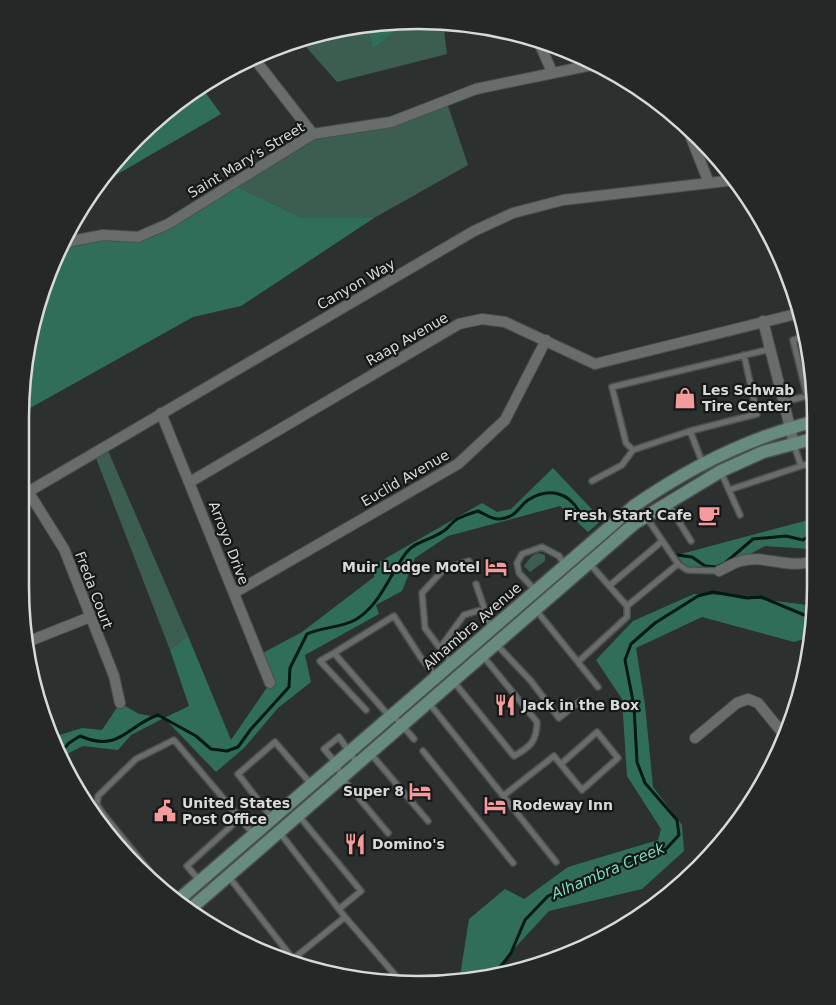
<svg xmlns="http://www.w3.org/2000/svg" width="836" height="1005" font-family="'DejaVu Sans',sans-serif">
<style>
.green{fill:#3b5e51}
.forest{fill:#316e5a}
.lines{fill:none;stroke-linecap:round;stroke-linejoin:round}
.stream{stroke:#001a11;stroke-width:3}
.service-casing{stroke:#4b4f4d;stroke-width:8}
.minor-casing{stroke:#4b4f4d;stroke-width:12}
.secondary-casing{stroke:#4b4f4d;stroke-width:15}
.service{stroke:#686d6b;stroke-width:5}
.minor{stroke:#686d6b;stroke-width:10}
.secondary{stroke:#678b7f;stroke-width:12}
.labels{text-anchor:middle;stroke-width:4.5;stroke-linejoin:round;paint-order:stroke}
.street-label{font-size:14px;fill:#d7dad9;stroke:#161817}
.poi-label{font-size:14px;font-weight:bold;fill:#d7dad9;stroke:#161817;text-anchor:start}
.water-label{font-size:15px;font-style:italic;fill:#7bdab9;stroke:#161817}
.rim{fill:none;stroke:#d7dad9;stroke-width:2.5}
</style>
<rect width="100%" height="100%" fill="#2c312f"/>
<path class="green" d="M418,20L443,22L447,54L337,82L300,40L340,28L367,25L373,49L409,21Z
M446,100L468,165L374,218H303L231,184L313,134L391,122Z
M106,446L188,636L170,650L94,453Z
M538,553L545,555V561L530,572L524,566L532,556Z"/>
<path class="forest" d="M409,21L373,49L367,25Z
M200,85L221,114L104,182L137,136Z
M231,184L303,218H374L241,306L193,317L23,412V366L60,247L72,241L138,237Z
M553,468L602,520L588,532L560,506L448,536L415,558L402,591L376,605L379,614L305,655L311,682L278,708L244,748L216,772L164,718L131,735L118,750L83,746L61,757L53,737L82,728L102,730L120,703L139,714L164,718L189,706L170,650L188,636L231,740L270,683L259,655L302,632L374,577V565L482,503L497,512L511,509Z
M816,518L815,543L809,549L765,546L719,571L687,570L677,555Z
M694,594L730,595L815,606L810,637L794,642L702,617L636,648L645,705L653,787L682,825L684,851L642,889L549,911L488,977L459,982L469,919L505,889L524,899L568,867L658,840L661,829L627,776L622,699L596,660L633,621Z"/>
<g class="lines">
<path class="stream" d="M677,555L692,557L705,566L716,567L725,563L753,539L786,536L803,540L815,532
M60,753L69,743L80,736C120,753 126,726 158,715L196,736L211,749L227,751L238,747L251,729L289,687L290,668L307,634C322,627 340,628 355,620C380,606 389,575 406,553C415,541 431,540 442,532C448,529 451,523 457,519C463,516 471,513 478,511C485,514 492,520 500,519C517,517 517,508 528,500C549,487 569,492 580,513H589
M495,975L511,953L525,920L548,896L637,857L666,849L679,835L677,820L645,783L637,762L634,706L625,660L631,644L655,623L698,596L713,592L747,598L761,597L814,619"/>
<g class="service-casing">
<path id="service" d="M783,402L807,396L793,340L807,336
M690,431L757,414L744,355
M633,450L626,443L612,387L771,349
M801,466L816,462
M721,472L740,515
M592,481L622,465L633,450L690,431L703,464
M729,490L801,466L794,445
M668,504L691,541
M589,563L627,606L678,564L647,518
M678,564L687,570L719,571
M476,584L491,628
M609,586L661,542
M536,591L519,573L517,563L522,554L542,547L559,556L565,565
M536,610L598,687
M497,645L531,681L559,718L580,701
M440,648L464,615L484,609
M334,653L320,661L366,710
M578,662L627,617V606
M451,663L425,628L422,593L445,568L469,561L471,569
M454,682L514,756C530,747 537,741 537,722L483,656
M429,703L556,862
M393,715L414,739
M390,717L334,653L394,616L421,658L436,676
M423,751L513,863
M371,754L428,821
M358,764L339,737L324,749L336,763L342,778L388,833
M503,796L554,756L582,790L618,758L597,732L561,764
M299,816L361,891L339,909
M272,818L238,774L275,742L311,784
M280,833L345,917L403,984
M229,877L293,959L345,917
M199,880L187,866L240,818L253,834
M671,887L673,889
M169,895L104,815L97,805L98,796L136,759L174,740L240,818"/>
</g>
<g class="minor-casing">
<path id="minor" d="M538,40L552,72
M253,57L313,134
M686,125L709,183
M60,247L72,241L103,235L138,237L168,224L313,134L391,122L476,89L597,64
M763,321L794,443
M161,413L270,683
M190,482L459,324L482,319L505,322L595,364L800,313
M29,493L64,549L114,676L120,703
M21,496L474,231L513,213L563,200L735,180
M719,571C726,568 733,563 741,561C766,554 790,571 815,560
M234,593L458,464L505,420L546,340
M27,642L90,617
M695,738L737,703L748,699L758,703L785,736"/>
</g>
<g class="secondary-casing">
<path id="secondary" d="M177,901L634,506C690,467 750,437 816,421
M188,911L635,523L721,471L763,452L816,438"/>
</g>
<use href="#service" class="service"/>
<use href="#minor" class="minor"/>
<use href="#secondary" class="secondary"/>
</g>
<defs>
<g id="shop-bare" transform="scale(1.725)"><path d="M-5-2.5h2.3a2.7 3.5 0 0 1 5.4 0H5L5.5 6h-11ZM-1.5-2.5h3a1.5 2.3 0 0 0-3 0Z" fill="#f59b9b" stroke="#161817" stroke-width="2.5" paint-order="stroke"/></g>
<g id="cafe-bare" transform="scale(1.725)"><path d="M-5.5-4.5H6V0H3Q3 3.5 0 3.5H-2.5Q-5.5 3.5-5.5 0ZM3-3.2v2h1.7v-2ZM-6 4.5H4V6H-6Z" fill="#f59b9b" stroke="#161817" stroke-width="2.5" paint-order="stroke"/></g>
<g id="hotel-bare" transform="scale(1.725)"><path d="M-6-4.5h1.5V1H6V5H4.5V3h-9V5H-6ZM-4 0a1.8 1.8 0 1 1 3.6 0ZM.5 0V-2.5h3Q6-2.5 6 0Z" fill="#f59b9b" stroke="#161817" stroke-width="2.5" paint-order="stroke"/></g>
<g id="restaurant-bare" transform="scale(1.725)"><path d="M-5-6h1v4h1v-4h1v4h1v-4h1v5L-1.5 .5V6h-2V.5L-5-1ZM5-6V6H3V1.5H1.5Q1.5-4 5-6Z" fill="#f59b9b" stroke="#161817" stroke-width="2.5" paint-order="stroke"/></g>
<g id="civic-bare" transform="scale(1.725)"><path d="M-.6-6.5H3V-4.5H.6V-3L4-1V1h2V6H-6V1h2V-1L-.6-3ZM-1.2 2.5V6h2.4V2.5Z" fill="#f59b9b" stroke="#161817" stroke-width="2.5" paint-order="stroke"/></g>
</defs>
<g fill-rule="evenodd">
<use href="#shop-bare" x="685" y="398"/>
<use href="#cafe-bare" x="709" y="515"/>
<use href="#hotel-bare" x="496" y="567"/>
<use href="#restaurant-bare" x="505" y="705"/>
<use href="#hotel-bare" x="420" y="791"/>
<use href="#hotel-bare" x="495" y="805"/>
<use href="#civic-bare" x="165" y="811"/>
<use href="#restaurant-bare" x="355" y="844"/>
</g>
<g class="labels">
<g class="street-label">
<text transform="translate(246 160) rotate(-31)" y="5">Saint Mary's Street</text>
<text transform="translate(356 284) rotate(-30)" y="5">Canyon Way</text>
<text transform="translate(407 339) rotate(-30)" y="5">Raap Avenue</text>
<text transform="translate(405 478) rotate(-30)" y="5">Euclid Avenue</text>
<text transform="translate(229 543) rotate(69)" y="5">Arroyo Drive</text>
<text transform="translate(94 590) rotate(69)" y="5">Freda Court</text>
<text transform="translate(472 626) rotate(-41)" y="5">Alhambra Avenue</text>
</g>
<g class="poi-label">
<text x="702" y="395">Les Schwab<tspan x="702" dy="16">Tire Center</tspan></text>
<text x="692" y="520" text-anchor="end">Fresh Start Cafe</text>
<text x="480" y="572" text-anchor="end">Muir Lodge Motel</text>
<text x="522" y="710">Jack in the Box</text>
<text x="404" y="796" text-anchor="end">Super 8</text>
<text x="182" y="808">United States<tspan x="182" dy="16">Post Office</tspan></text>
<text x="512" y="810">Rodeway Inn</text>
<text x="372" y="849">Domino's</text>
</g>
<g class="water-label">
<text transform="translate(608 871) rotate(-23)" y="5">Alhambra Creek</text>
</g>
</g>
<path d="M0 0H836V1005H0ZM418 29H418A389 389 0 0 1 807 418V587A389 389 0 0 1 418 976H418A389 389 0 0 1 29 587V418A389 389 0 0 1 418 29Z" fill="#252827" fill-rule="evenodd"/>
<path class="rim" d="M418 29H418A389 389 0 0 1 807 418V587A389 389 0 0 1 418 976H418A389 389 0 0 1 29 587V418A389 389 0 0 1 418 29Z"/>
</svg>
